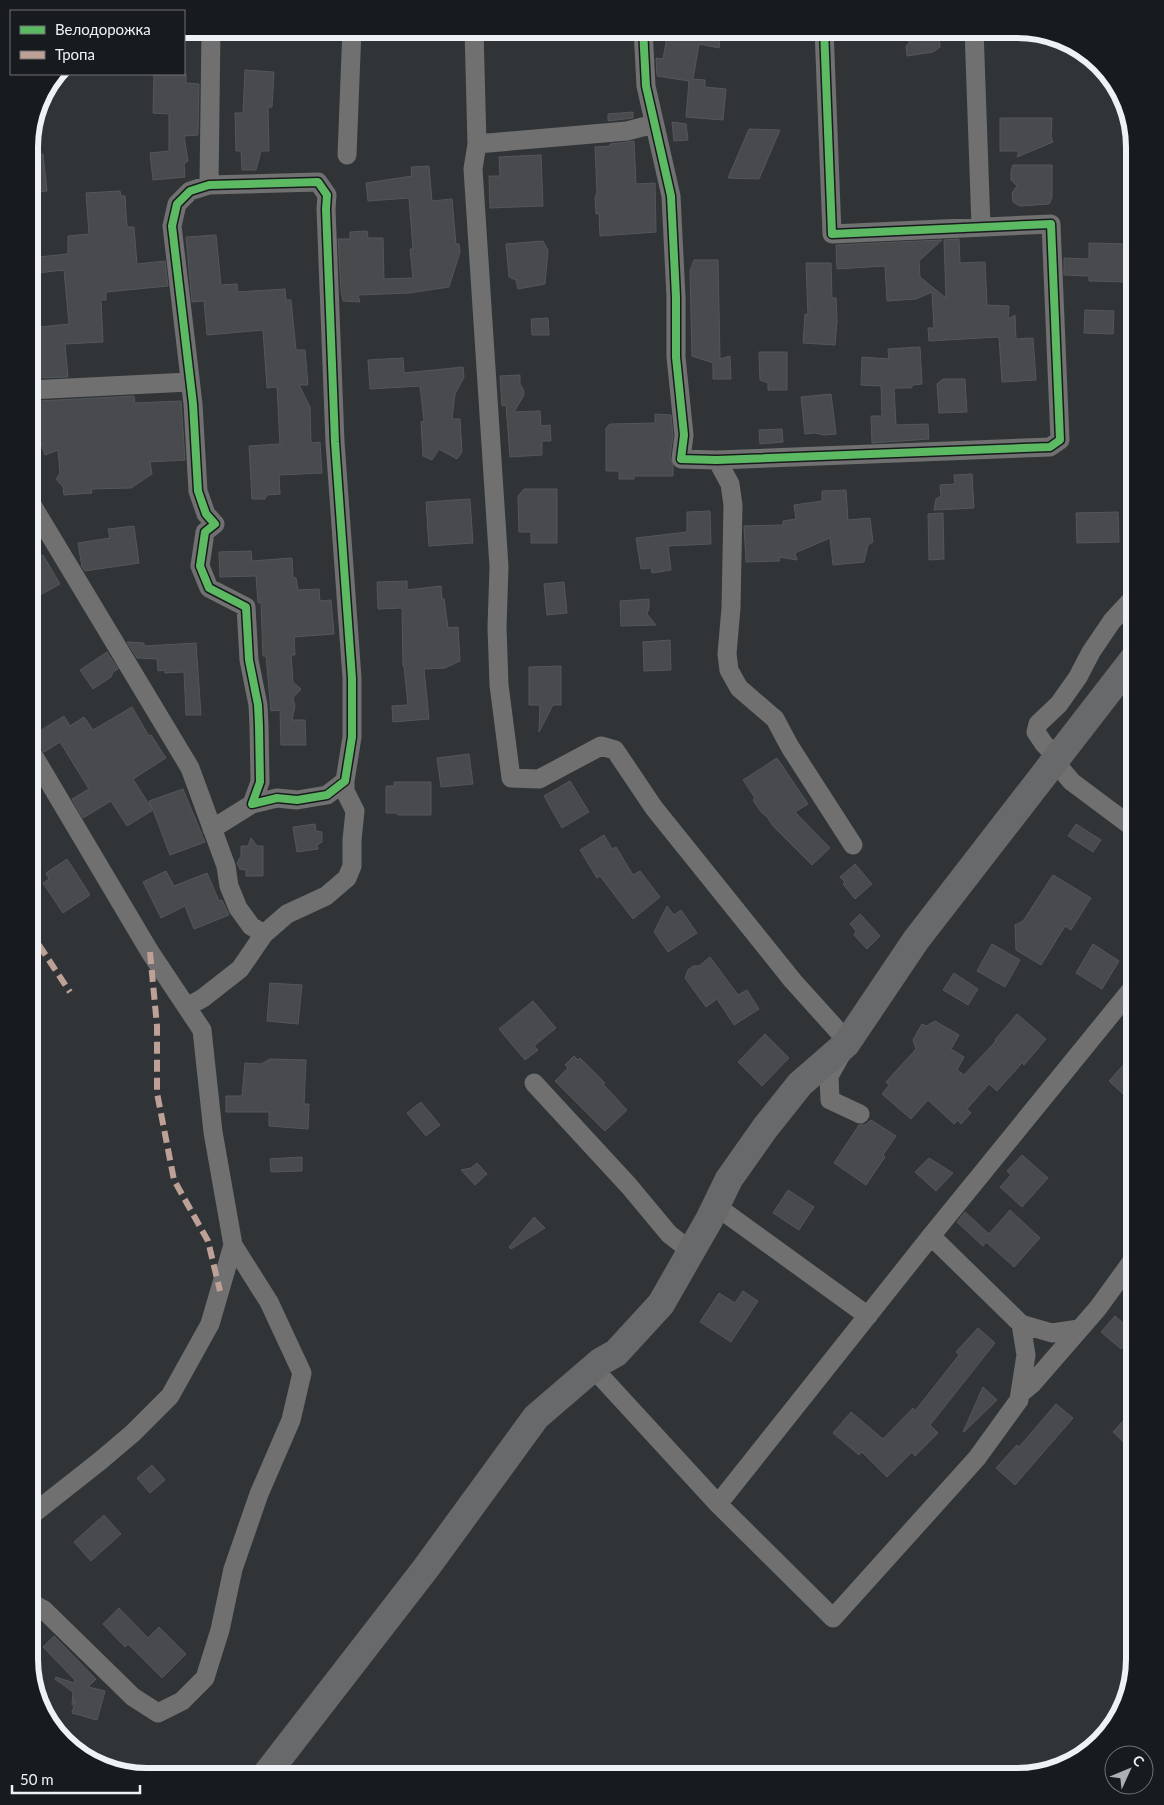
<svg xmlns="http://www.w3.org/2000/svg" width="1164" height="1805" font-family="Lato,sans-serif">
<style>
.building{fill:#484a4d;stroke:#54575a}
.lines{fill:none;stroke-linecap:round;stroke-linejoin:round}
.street{stroke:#717070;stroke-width:19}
.secondary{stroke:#68696a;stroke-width:28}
.quiet{stroke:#bda197;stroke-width:6;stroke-dasharray:12 6;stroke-linecap:butt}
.cycleway-casing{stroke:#181b1e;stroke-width:11}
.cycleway{stroke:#5cba63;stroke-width:8}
.rim{fill:none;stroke:#eef2f6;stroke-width:6}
</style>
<rect width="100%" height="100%" fill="#313437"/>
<path class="building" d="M684,29H721L719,48L699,44L693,79L705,80V87L726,89L723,120L686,117L689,81L657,76L656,58L663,59L668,31L684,34Z
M908,29H939L940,47L933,52L907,56L906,46L909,43Z
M245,70L274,72L272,107H268L269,151H261L256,170H242L241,151H236L235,113H243Z
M154,74H186V83L199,84L198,135L184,136L188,161L184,164L185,177L153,180L150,153L169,151V114L153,113Z
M633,112V118L608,121V114Z
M1000,118H1052L1051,137L1053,142L1017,157L1019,151H1000Z
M672,122L686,124L688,140L674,141Z
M749,129L780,130L759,179L728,178Z
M634,141L636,184L655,183L656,232L600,236L599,213L596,214L595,198L597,193L595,147L610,146V144Z
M43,154L47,191L29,193V155Z
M541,155L543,206L490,208L489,176H500L499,157Z
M1013,165H1052V198L1049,204L1020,206L1013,202L1012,193L1017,186L1011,180V171Z
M429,166L432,201L452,199L456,244H459L460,252L449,287L409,293L358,295L360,302L343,301L341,291L338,239H350V232L367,231L368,238H383L384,279L413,278L410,249H413L409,198L368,201L366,183L412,176L411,167Z
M120,191L121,196H125L127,227H134L137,264L165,261L168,286L106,292V300H101L103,342L65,344L68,377L35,378L34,360L29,361V328L69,324L64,270L29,274V258L68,254V236L89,234L86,193Z
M216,235L221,285L237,284L238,292L285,289L286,300H291L296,350H305L308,385H299L310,407L311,443L320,442L322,473L279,475L280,494L267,495L265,499H252L249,446L280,444L277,387L267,388L263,330L207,335L204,301L192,302L186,237Z
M959,239L960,263L985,262L987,305L1009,306L1008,319L1015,315L1016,339L1033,338L1036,380L1002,382L999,337L929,341L928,328H934L932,292L916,299L887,301L885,266L837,269L836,245L942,240L919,261L920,277L946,298L944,240Z
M543,241L548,250L545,284L518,289L516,280L509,277L506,244Z
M1089,243L1125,244L1126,282L1089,281V276L1064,275V258L1089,259Z
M694,260H718L720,359L730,356L731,379H713V363L692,356L690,271Z
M806,263H831L832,298H836L837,321L835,345L803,343L805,314L808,315Z
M1085,310L1114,311L1113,334L1084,333Z
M548,318L549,335H532L531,319Z
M920,347L922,384L913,385L911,388H894L896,425L928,424L929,439L872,443L871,416H882L881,386L861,385L862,357L889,359L888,349Z
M759,352H787V390H768V383L760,380Z
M403,358L404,373L463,367L464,377L455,394L452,419H460L462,452L457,459L439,449L432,460L423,456L421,422L424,421L420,386L370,389L368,360Z
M520,375V384L523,389L524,395L514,412L540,411L541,426L550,425L551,441H542V455L510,457L506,405L502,406L500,376Z
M943,379H965L967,412L939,413L937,384Z
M831,394L836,434L824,435L815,433L805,434L801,397Z
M134,396L135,403L181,401L185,460L150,462L152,474L131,488L91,489L92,493L64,495L63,487L56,479L60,473L58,450L45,455L40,441L29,445V407L40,403L39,401Z
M655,414L671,415L673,435L670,458L673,466V476H634V479H619V471H606V428L610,424L655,423Z
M782,429L783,442L760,444L759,430Z
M972,474L974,508L934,510L936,499L941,496L940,485L955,484L954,475Z
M524,489H557V543H531V532H519L518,496Z
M846,490L848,520L870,518L873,542L868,545L864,562L833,565L830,538L795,553L797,560L779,557L780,561L746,562L744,526L783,525V521L796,519L794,505L822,501V491Z
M470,499L473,543L429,546L426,502Z
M710,511L711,544L668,546L671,570L652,573L651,568L641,569L636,538L687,532V512Z
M1118,512L1119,542L1077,543L1076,513Z
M943,513L944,559L929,560L928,514Z
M134,526L139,563L85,571L82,567L78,543L110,538L108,529Z
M251,551L252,561L292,558L293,577L296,578L298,590L319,589L320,601L331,600L334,634L294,637L295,655H291L293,682L301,689L293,698L295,706L292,720H305L306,745H281L280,710L271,711L266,656H263L261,603H258L256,576L220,577L219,552Z
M43,555L60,584L29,601V563Z
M407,581V590L441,586L442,599H444L448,628L458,627L460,661L445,668L424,669L429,719L393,722L392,706L408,705L404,666H403L402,608L378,609L377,582Z
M564,582L567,613L547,615L544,584Z
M649,599V608L647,614L656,625L621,626L620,601Z
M670,640L671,670L644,671L643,642Z
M127,642L144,643V646L196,643L201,715H186L184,672L165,673V670L158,671L157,659L137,658Z
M107,652L118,669L113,672L111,677L93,689L80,670Z
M561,666V705H553L539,732L540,705H529V667Z
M132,707L149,736L151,735L166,758L133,779L152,809L149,801L183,789L205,842L170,855L153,810L127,826L111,801L83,818L72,799L89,789L60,742L44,752L38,742L30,737L64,716L70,726L84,717L93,730Z
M469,754L473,784L441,787L437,758Z
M777,758L808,804L795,812L830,848L812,865L773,826L767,817L761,812L753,800L755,798L743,780Z
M570,781L589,812L562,828L544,796Z
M394,782H431V815H398L396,813H386V786H394Z
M315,824L316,831L322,832V842L317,845L318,849L297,852L293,827Z
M1076,824L1101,840L1093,852L1068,836Z
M604,835L612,849L616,847L633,875L640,871L660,897L633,919L600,876L597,878L580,850Z
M251,838L257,846H263V876H246V870L240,869L237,863L241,856V846H248Z
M67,859L90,895L63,913L43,883L49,879L46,873Z
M855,864L872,884L855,899L843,884L845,882L840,877Z
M166,871L174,886L207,873L219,901L222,900L229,915L194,929L185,906L161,918L143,882Z
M1053,875L1091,898L1071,930L1065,926L1041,965L1016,950L1015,925L1023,921Z
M667,906L674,915L681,910L697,933L668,952L654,932Z
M860,914L880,936L867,949L854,935L856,931L850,924Z
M992,944L1020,960L1005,987L977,971Z
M1093,944L1119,961L1102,989L1076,973Z
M710,957L738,995L747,990L759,1009L734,1025L717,999L706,1007L685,978L688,970L693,966H699Z
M954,973L978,989L968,1005L943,990Z
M270,983L302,985L298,1024L267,1021Z
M533,1001L556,1028L534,1046L538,1050L525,1060L499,1029Z
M1017,1014L1046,1039L1024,1065L1022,1063L997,1091L989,1084L967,1109L971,1113L961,1124L958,1120L954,1124L928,1100L911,1119L882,1094L889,1085L886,1082L916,1049L913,1040L922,1024L926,1026L935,1021L959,1035L951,1049L964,1057L957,1070L964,1075L996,1041L995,1040Z
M765,1034L789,1058L762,1086L738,1062Z
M1135,1052V1105L1109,1081Z
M574,1056L578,1060L580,1058L605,1083L603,1084L627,1110L605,1131L555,1081L568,1068L565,1065Z
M270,1059L306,1060L304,1104H309L308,1129L269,1126V1112H226V1096H242L245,1063L261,1064Z
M421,1102L440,1125L426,1136L407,1113Z
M871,1120L896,1136L883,1155L885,1157L866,1185L834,1163L859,1125H865Z
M1022,1155L1048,1178L1022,1207L1000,1187L1011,1175L1007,1171Z
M302,1157V1171L271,1172L270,1159Z
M929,1158L953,1173L936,1191L915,1172Z
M477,1163L487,1174L475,1185L461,1170L471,1168Z
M788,1190L814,1207L799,1230L773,1213Z
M1010,1210L1040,1238L1014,1267L986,1242L983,1246L957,1222L965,1212L989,1234Z
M534,1217L545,1228L511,1249L509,1247Z
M743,1291L758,1301L731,1342L700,1322L719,1293L735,1303Z
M1115,1316L1135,1334L1121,1349L1101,1332Z
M978,1328L995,1343L930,1425L938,1433L915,1456L912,1452L887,1477L862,1452L859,1455L833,1433L851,1412L883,1439L913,1408L915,1411L959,1355L956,1352Z
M983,1387L997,1400L964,1432H963Z
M1056,1404L1073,1418L1015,1485L996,1468L1017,1445L1019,1447Z
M1123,1421L1135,1433V1453L1113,1432Z
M152,1465L165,1480L150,1493L137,1478Z
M104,1515L121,1534L91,1561L74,1542Z
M119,1608L148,1638L159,1627L186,1654L162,1678L128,1644L125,1647L103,1624Z
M54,1636L96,1679L88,1687L105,1691L97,1720L72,1713L75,1701L72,1705L73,1692L55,1679L56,1677L74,1683L75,1680L43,1647Z"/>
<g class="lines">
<path class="street" d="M474,29L477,144L473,169L499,567L497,627L499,685L511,778L539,779L601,746L615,750L654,808L793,981L848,1042L829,1076L830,1100L860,1114
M643,29L646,86L671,196L676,297V357L684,435L681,459L717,460L1050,447L1060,440L1051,224L832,234L824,29
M974,29L981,227
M477,144L627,131L654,124
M347,155L352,29
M318,182L327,195L326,209L335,442L352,678V737L345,781L327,795L297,800L277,798L252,804L260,782L259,726L258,705L249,660L246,607L209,588L200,566L205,532L215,524L206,514L198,491L193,404L172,226L177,204L190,191L209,185Z
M209,185L211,29
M29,390L189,382
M717,460L730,484L733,505L731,608L727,654L729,670L739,688L775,719L790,747L853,845
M29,500L190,768L226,866L229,886L238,908L251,926L264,934
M1057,757L1044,744L1036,732L1038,724L1059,704L1078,677L1091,652L1112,621L1135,596
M1054,761L1072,782L1135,829
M212,829L252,804
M187,1007L203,998L240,969L264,934L287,914L326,896L347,878L352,866V840L355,811L345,791V781
M534,1083L629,1186L669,1234L692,1252
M716,1206L868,1316
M1021,1324L1052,1333L1079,1329
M593,1368L718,1504L833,1618L977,1458L1019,1400L1026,1355L1021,1324L931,1236L1135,985
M1020,1394L1032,1384L1098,1308L1135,1257
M718,1504L931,1236
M29,1517L100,1461L133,1433L170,1396L210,1324L233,1245
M29,1602L44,1610L133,1697L158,1713L182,1701L205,1678L220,1630L233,1569L259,1494L291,1420L302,1373L269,1302L233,1245L213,1132L202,1030L150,952L29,748"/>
<path class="secondary" d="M265,1776L426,1568L536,1417L600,1362L616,1353L661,1304L709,1220L729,1179L765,1128L800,1084L846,1044L916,940L1135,657"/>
<path class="quiet" d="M29,930L70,992
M150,952L157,1026V1093L174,1180L208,1241L220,1291"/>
<g class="cycleway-casing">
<path id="cycleway" d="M643,29L646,86L671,196L676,297V357L684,435L681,459L717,460L1050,447L1060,440L1051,224L832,234L824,29
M318,182L327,195L326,209L335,442L352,678V737L345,781L327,795L297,800L277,798L252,804L260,782L259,726L258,705L249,660L246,607L209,588L200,566L205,532L215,524L206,514L198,491L193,404L172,226L177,204L190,191L209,185Z"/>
</g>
<use href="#cycleway" class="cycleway"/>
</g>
<path d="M0 0H1164V1805H0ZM147 38H1017A109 109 0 0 1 1126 147V1659A109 109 0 0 1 1017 1768H147A109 109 0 0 1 38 1659V147A109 109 0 0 1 147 38Z" fill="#181b1e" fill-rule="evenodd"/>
<path class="rim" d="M147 38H1017A109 109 0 0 1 1126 147V1659A109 109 0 0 1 1017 1768H147A109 109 0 0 1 38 1659V147A109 109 0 0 1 147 38Z"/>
<rect x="10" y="10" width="175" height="65" fill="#181b1e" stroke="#6e7174"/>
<rect x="20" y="26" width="25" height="8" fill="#5cba63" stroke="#6e7174"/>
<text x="55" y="35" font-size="15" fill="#eef2f6">Велодорожка</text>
<rect x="20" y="51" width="25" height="8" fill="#bda197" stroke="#6e7174"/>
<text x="55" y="60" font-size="15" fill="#eef2f6">Тропа</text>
<g transform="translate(1129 1770) rotate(46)"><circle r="24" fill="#181b1e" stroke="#6e7174"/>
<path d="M0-4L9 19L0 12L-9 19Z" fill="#acb0b3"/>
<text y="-8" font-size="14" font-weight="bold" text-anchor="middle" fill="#eef2f6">С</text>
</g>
<path d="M12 1785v8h128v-8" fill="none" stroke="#eef2f6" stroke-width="2.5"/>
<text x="20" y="1785" font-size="15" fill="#eef2f6" stroke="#181b1e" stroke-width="4" paint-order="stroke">50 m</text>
</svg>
